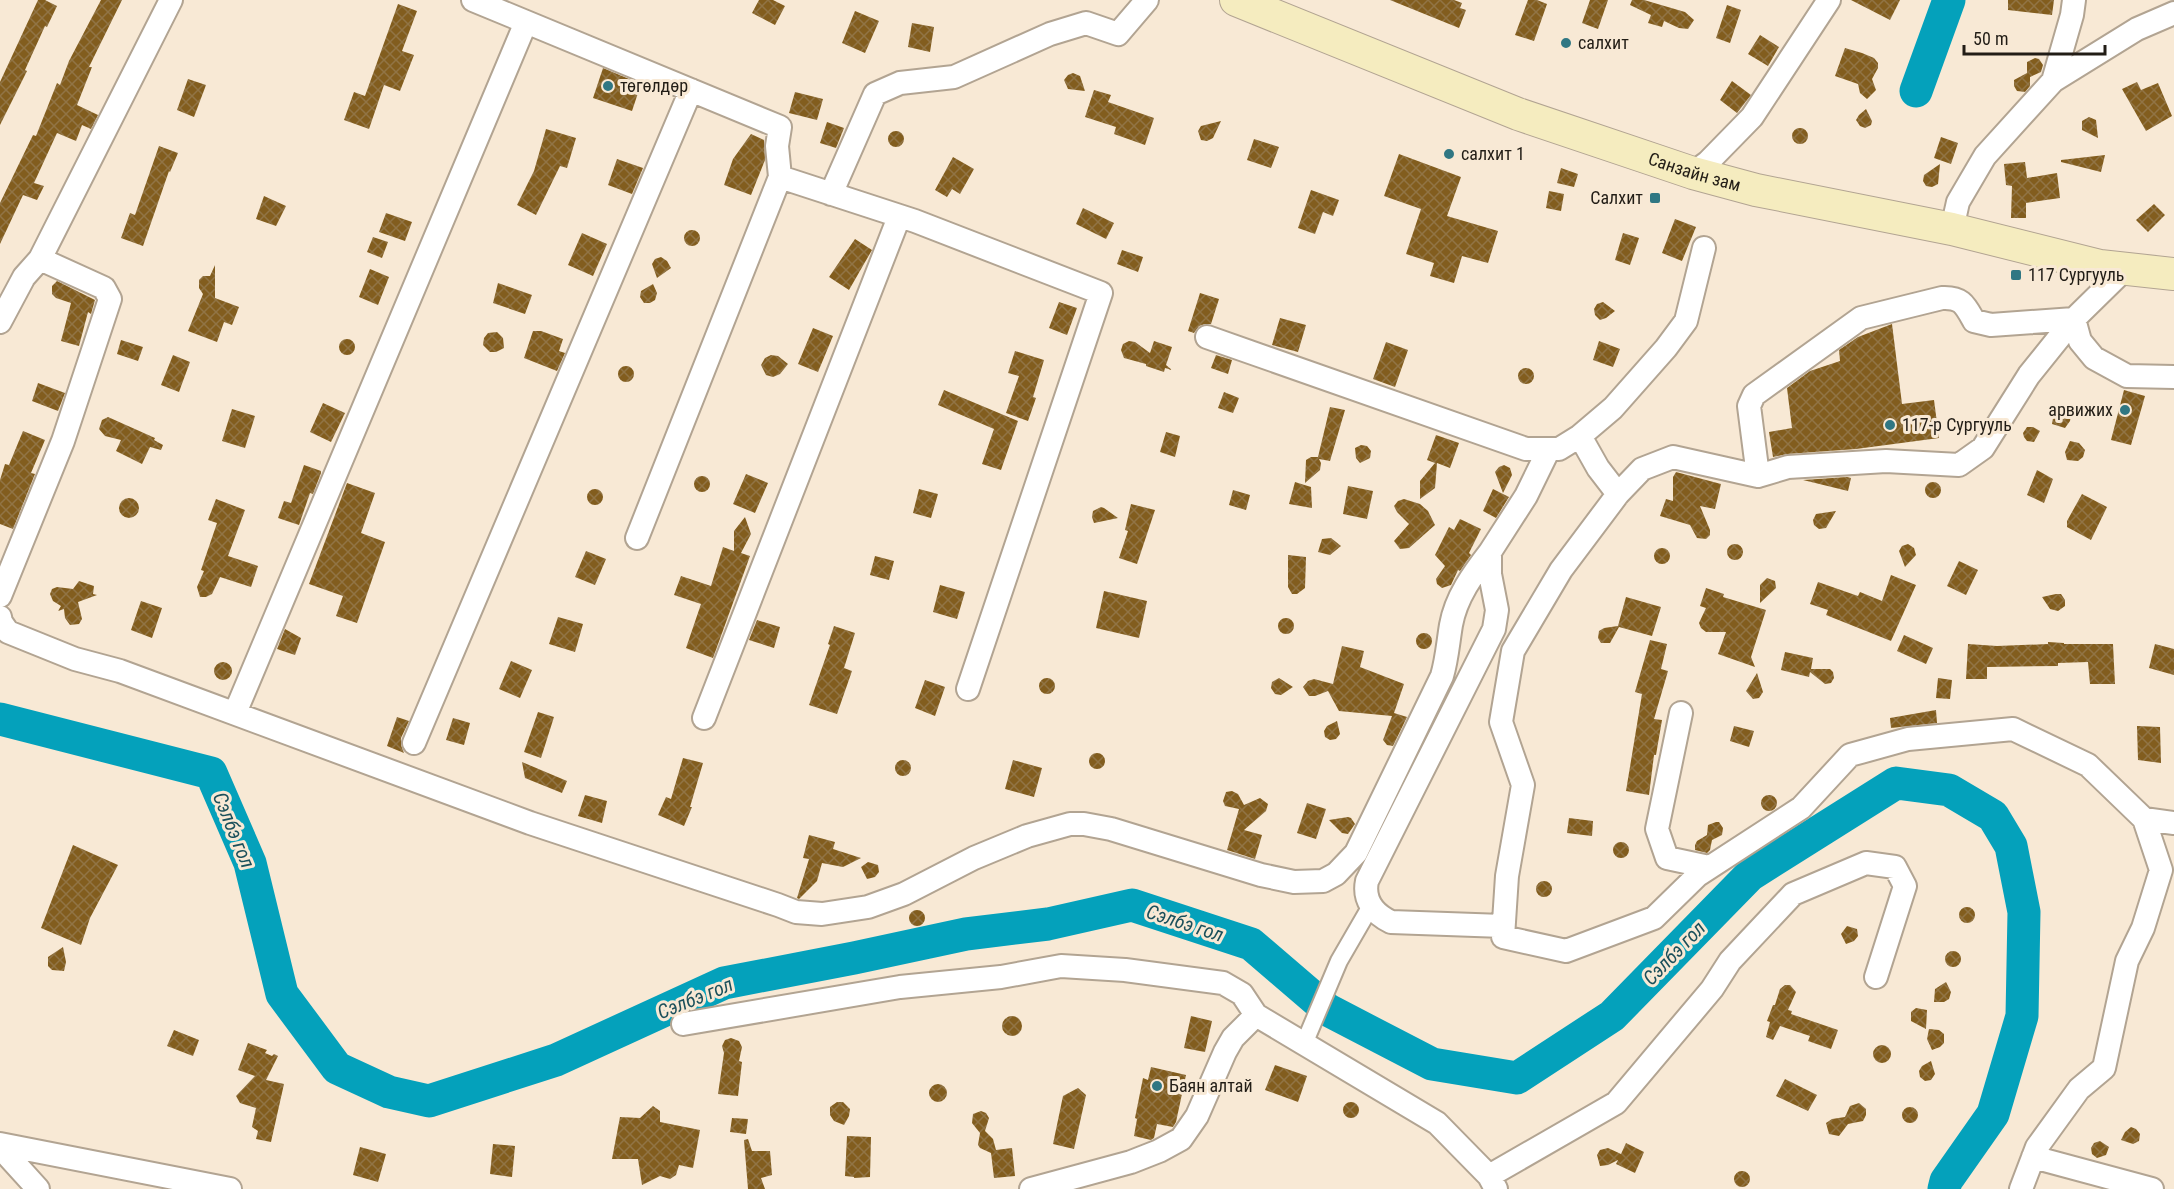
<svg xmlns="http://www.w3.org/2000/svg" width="2174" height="1189" font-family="'Roboto Condensed',sans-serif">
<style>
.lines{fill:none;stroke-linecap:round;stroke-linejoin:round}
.river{stroke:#04a1bb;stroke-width:33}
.building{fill:url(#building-cross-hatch)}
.pedestrian-casing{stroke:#b2a492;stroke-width:20}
.minor-casing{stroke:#b2a492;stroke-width:26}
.secondary-casing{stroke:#b2a492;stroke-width:34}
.pedestrian{stroke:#fff;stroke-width:16}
.minor{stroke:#fff;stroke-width:22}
.secondary{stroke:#f5ecbf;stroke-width:32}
.poi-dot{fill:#307783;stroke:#f8e9d5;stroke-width:2}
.labels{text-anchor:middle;stroke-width:6;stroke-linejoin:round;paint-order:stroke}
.poi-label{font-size:18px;fill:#221d16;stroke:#f8e9d5;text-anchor:start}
.street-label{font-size:18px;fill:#221d16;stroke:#f8e9d5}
.water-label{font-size:20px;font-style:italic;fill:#1b505b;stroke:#f8e9d5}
</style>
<defs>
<pattern id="building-cross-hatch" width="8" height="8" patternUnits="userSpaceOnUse" patternTransform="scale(1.5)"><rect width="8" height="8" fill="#825d1e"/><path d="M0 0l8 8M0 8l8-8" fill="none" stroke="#917445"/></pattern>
</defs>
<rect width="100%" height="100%" fill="#f8e9d5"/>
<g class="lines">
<path class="river" d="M1916,91L1949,0
M0,719L211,773L250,863L282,994L337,1068L389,1092L429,1101L556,1060L724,983L854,958L966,934L1048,924L1132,905L1251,944L1328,1010L1432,1064L1517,1078L1612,1016L1750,875L1896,783L1949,790L1993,816L2011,846L2024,912L2022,1016L1993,1114L1946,1181L1944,1189"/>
</g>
<path class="building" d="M38,0H45L57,6L47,27L45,26L25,70L27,71L0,125V82Z
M101,0H122L89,67H92L77,105L98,115L91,129L82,125L76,141L57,133L34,183L44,186L37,200L23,195L0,244V203L33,135L36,136L57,83L60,85L69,61Z
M759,0H773L785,6L775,25L752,13Z
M1390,0H1454L1462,3L1460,8L1466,10L1459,28Z
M1528,0H1537L1547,4L1534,41L1515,35Z
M1590,0H1608L1598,29L1582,23Z
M1632,0H1644L1685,12L1694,20L1688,29L1679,28L1664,21L1662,27L1648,23L1651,15L1630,5Z
M1851,0H1900L1890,20Z
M2008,0H2054L2052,15L2008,10Z
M398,4L417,11L402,51L414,55L400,91L384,85L369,129L344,120L354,92L365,96Z
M1727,5L1741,10L1730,43L1716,38Z
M855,11L879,21L865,53L842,43Z
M912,23L934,27L930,52L908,47Z
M1760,35L1779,47L1768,66L1748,54Z
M1845,48L1862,53L1874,58L1878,63V68L1872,79L1876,90L1867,99L1860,93L1858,84L1835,76Z
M2035,58L2039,59L2043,65L2041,72L2030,77V86L2025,92L2017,91L2014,86V80L2027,73V62Z
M603,68L641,84L632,111L593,98Z
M1073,73L1080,76L1085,91L1068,89L1064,80L1068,75Z
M188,79L206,85L194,117L177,110Z
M1732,81L1751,95L1737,113L1720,100Z
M2137,82L2141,90L2158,83L2172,116L2146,131L2122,89Z
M1094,90L1111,95L1108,102L1154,118L1145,145L1114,134L1116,127L1085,117Z
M795,92L823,99L817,120L789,113Z
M1866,109L1872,121L1871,125L1865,128L1860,126L1856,120L1859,115Z
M2089,117L2096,120L2098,138L2082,130V121Z
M1221,121L1213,138L1207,141L1201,140L1198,131L1201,126Z
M827,122L844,128L836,148L820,143Z
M1792 136a8 8 0 1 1 16 0a8 8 0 1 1-16 0Z
M546,129L576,138L567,168L560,166L536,215L517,205L534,171Z
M888 139a8 8 0 1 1 16 0a8 8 0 1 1-16 0Z
M751,134L764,140L765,160L751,195L724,185L733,159Z
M1941,137L1958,143L1951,164L1934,158Z
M1254,139L1279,147L1271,168L1247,160Z
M159,146L178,153L170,172L169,171L143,246L121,238L130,213L135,215Z
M1399,154L1461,177L1447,216L1498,231L1488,263L1462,256L1454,283L1430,276L1434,263L1406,254L1421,209L1384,196Z
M2105,155L2101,172L2061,162V160Z
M953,157L974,169L960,194L952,189L947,197L935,190Z
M617,159L643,168L632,194L608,185Z
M2025,162L2027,178L2057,173L2060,198L2026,203V218H2011L2012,186L2006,185L2004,164Z
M1940,164L1938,184L1932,187L1926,186L1923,181L1924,175Z
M1561,168L1578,174L1574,187L1557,183Z
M1311,190L1339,200L1333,216L1323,212L1315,234L1298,228Z
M1549,191L1564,194L1561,211L1546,208Z
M264,196L286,206L276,226L256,219Z
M2154,204L2165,215L2148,232L2136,220Z
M1083,208L1114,223L1106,239L1076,224Z
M386,213L412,222L405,241L379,232Z
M1675,219L1696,227L1682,261L1662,253Z
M684 238a8 8 0 1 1 16 0a8 8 0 1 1-16 0Z
M582,233L607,244L593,276L568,265Z
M1623,233L1639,238L1630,265L1615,260Z
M373,237L388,242L382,258L367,252Z
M855,239L872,250L849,290L829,277Z
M1122,250L1143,257L1138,272L1117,264Z
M661,257L667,261L671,268L657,278L652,264L655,259Z
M215,265V298L239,307L232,325L224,322L217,342L188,331L203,294L199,288V280L203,276H210Z
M370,269L389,277L378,305L359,297Z
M57,281L95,300L91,314L88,312L79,346L61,341L71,303L56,298L52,294V286Z
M498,283L532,295L525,314L493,303Z
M653,284L657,293L655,300L650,303H644L640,297L641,291Z
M1200,293L1219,299L1211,324H1205L1199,326L1194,333L1188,331Z
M1059,302L1077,308L1067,335L1049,328Z
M1603,302L1615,311L1606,318L1600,320L1595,315L1594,309L1597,304Z
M1280,318L1306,325L1298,352L1272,345Z
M1892,324L1902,404L1934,400L1939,438L1856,449L1787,454L1773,457L1769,432L1792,428L1787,388L1810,371L1840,361L1839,350L1858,337Z
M813,328L833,336L818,372L798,364Z
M533,331H541L563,339L559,351L565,353L557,371L524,358Z
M497,332L503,338L504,348L496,352H490L483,345L484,338L488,333Z
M339 347a8 8 0 1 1 16 0a8 8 0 1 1-16 0Z
M121,340L143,347L138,361L117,354Z
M1129,341L1135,342L1150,353L1154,341L1172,347L1166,365L1172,370L1165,368L1164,372L1146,366V364L1124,358L1121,350L1123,344Z
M1599,341L1620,349L1613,367L1593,360Z
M1386,342L1408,350L1395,387L1373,379Z
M1015,351L1044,360L1033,397L1036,398L1028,421L1006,413L1019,376L1008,373Z
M173,355L190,362L179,392L161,385Z
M771,355L778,356L788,364L780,374L773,377L766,375L761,365L765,358Z
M1216,355L1232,360L1228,374L1211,368Z
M618 374a8 8 0 1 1 16 0a8 8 0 1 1-16 0Z
M1518 376a8 8 0 1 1 16 0a8 8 0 1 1-16 0Z
M38,383L65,393L58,411L32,401Z
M944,390L1018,421L1001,470L982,464L994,429L938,405Z
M2124,390L2145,396L2131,445L2111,440Z
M1224,392L1239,398L1233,413L1218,408Z
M323,403L345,413L331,442L310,432Z
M1330,407L1345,410L1330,461L1319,459L1321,463L1320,470L1305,483L1306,460L1311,457H1318Z
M2061,408L2067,410L2071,415L2070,421L2065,428L2052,424L2054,412Z
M232,409L255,416L245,448L222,441Z
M108,417L155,438L154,440L163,445L161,450L150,447L142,464L116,451L121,440L105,436L99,429L102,420Z
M2027,427H2033L2040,431L2034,442L2027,441L2024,437L2023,433Z
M23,431L45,440L31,473L35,474L13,529L0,524V480L5,464L9,465Z
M1166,432L1180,436L1175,457L1160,452Z
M1436,435L1459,443L1450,468L1437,463L1435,488L1420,499V481L1435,463L1427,460Z
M2070,441L2079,443L2085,450L2083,457L2078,461L2067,460L2065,452Z
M1361,445L1367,446L1371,451L1370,458L1360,463L1356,458L1355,448Z
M304,465L321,471V473L313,494L310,493L299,525L278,518L284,501L291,503Z
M1504,465L1510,468L1512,475L1503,493L1495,472L1499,467Z
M2037,470L2053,479L2044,503L2027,495Z
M1676,472L1721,484L1715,509L1700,506L1710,530V535L1706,539L1697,538L1690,525L1660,516L1666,499L1673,501V477Z
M746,474L768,483L755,513L733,504Z
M694 484a8 8 0 1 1 16 0a8 8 0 1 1-16 0Z
M1847,477L1851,478L1848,491L1803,480Z
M1925 490a8 8 0 1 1 16 0a8 8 0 1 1-16 0Z
M1295,482L1311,487L1312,508L1289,504Z
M347,483L375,493L361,533L385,542L357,623L336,616L343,596L309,584Z
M1348,486L1373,491L1367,519L1343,514Z
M587 497a8 8 0 1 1 16 0a8 8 0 1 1-16 0Z
M919,489L938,494L931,518L913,513Z
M1493,489L1509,497L1496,518L1483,511Z
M1233,490L1250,495L1246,510L1229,505Z
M2082,494L2107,507L2091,540L2067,527V521Z
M119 508a10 10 0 1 1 20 0a10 10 0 1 1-20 0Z
M216,499L245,510L228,556L258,566L251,587L220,577L212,594L206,597H200L197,587L204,571L201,570L217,523L208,520Z
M1404,499L1420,504L1428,511L1435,525L1409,548L1400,549L1394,541L1409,524L1397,512L1394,506L1398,501Z
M1131,504L1155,510L1137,564L1119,558L1128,531L1125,530Z
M1101,507L1104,508L1118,518L1094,523L1092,517L1093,511Z
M1836,511L1826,528L1819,529L1814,525L1813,520L1816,514Z
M745,517L751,534L741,553L750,556L713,658L686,648L701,604L674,595L681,576L711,586L723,547L734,551V531Z
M1460,519L1481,529L1469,553L1471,555L1460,571L1458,570L1451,585L1442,588L1437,584L1436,579L1445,566L1435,555L1449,527L1454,530Z
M1331,538L1341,546L1330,555L1318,552L1322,539Z
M1727 552a8 8 0 1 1 16 0a8 8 0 1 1-16 0Z
M1908,544L1914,548L1916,555L1905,567L1899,551L1902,546Z
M1654 556a8 8 0 1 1 16 0a8 8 0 1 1-16 0Z
M586,551L606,559L595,585L575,577Z
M1288,555L1306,557L1305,588L1297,594H1292L1288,587Z
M875,556L894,561L889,580L870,575Z
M1959,561L1978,570L1966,595L1947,586Z
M1891,575L1916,585L1891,641L1826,615L1828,610L1810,604L1818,582L1858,596L1860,592L1882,601Z
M1767,578L1775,581L1776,588L1760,603V585Z
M79,581L94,586L93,594L97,595L78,602L82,619L79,624L70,625L65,618L64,609L58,611L61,606L53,601L50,594L52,589L57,587L73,589Z
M940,585L965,592L957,619L933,612Z
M1706,588L1724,594L1723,597L1766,610L1751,657L1755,667L1718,654L1726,632H1706L1701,628L1699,623L1706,608L1700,606Z
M1104,591L1147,601L1139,638L1096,628Z
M2056,594H2061L2065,600V606L2058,611L2050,609L2042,597Z
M1626,597L1661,607L1652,636L1619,627L1610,643H1601L1598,638L1599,631L1604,628L1618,626Z
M141,601L162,608L152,638L131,630Z
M558,617L583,624L575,652L549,644Z
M1278 626a8 8 0 1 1 16 0a8 8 0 1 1-16 0Z
M757,620L780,627L774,648L749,640Z
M834,626L855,633L844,668L852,671L837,714L809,705L830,645L828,644Z
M285,629L301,638L295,655L277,649Z
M1416 641a8 8 0 1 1 16 0a8 8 0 1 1-16 0Z
M1904,635L1933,648L1926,664L1897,651Z
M1650,640L1667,644L1661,669L1668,671L1654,719L1662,720L1656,755H1654L1649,795L1626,791L1642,694L1635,692Z
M2048,642L2064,643V644H2113L2115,684H2090L2088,662L2058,663V666L1987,667V679H1966L1968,644L1997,646L2048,644Z
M2155,644L2174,649V675L2149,668Z
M1342,646L1364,651L1360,667L1404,684L1394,713L1407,717L1393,746L1387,745L1383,740L1392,716L1339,711L1328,691L1315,696H1309L1303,687L1308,681L1314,679L1333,684Z
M1785,652L1813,658L1811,669H1830L1833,672L1834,678L1831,683L1825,684L1810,672L1809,677L1781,670Z
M511,661L532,670L520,698L499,689Z
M214 671a9 9 0 1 1 18 0a9 9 0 1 1-18 0Z
M1757,673L1763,692L1759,698L1753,699L1746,691Z
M1039 686a8 8 0 1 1 16 0a8 8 0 1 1-16 0Z
M1279,678L1293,687L1281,695L1275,694L1271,688L1272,682Z
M1938,678L1952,680L1950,699L1936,698Z
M925,680L945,687L935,716L915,708Z
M1936,710L1937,723L1891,728L1890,718Z
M538,712L554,717L541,758L524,752Z
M397,717L409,721L401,738V745L404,753L387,746Z
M453,718L470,723L464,745L446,740Z
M1337,721L1340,734L1336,739L1330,740L1325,737L1324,731L1327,726Z
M1734,726L1754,731L1749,747L1730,741Z
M2137,726L2160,727L2161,763L2138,760Z
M1089 761a8 8 0 1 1 16 0a8 8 0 1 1-16 0Z
M683,758L703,763L690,807H692L684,826L658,815L666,797L671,799Z
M895 768a8 8 0 1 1 16 0a8 8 0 1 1-16 0Z
M1013,760L1042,768L1034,797L1005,789Z
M522,762L567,781L562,793L525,778Z
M1232,791L1238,794L1244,805L1260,798L1268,804L1266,811L1244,830L1262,835L1255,859L1227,850L1239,809L1225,806L1223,801L1226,792Z
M1761 803a8 8 0 1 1 16 0a8 8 0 1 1-16 0Z
M585,795L607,801L602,823L578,816Z
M1307,803L1326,809L1316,839L1297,833Z
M1348,817L1351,818L1355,824L1348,834L1342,833L1329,820Z
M1569,818L1593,821L1592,836L1567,833Z
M1716,822H1719L1723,828L1722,835L1712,840L1710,850L1707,853L1695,850V845L1697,841L1707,835L1708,825Z
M809,835L835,842L833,849L861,858L843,867L822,863L817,881L799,899L797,898L809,859L803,858Z
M1613 850a8 8 0 1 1 16 0a8 8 0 1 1-16 0Z
M73,845L118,865L90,918L81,945L41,928Z
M868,862L878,865L879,872L875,877L867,879L861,867Z
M1536 889a8 8 0 1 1 16 0a8 8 0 1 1-16 0Z
M1959 915a8 8 0 1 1 16 0a8 8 0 1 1-16 0Z
M909 918a8 8 0 1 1 16 0a8 8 0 1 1-16 0Z
M1847,926L1857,929L1858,936L1854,941L1846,944L1841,934Z
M63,947L66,962L64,971L52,970L48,966V957Z
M1945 959a8 8 0 1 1 16 0a8 8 0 1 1-16 0Z
M1946,982L1951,992L1949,999L1944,1002H1934L1935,989Z
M1785,985H1790L1796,992L1788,1010L1792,1011L1791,1014L1838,1030L1831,1049L1808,1041L1810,1036L1780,1026L1773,1040L1766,1037L1770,1022L1767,1021L1773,1005H1775L1780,989Z
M1916,1008L1927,1010L1926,1029L1911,1021V1012Z
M1002 1026a10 10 0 1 1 20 0a10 10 0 1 1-20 0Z
M1191,1016L1212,1021L1205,1052L1184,1048Z
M1929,1029L1939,1030L1944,1034V1043L1940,1047L1932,1050L1927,1039Z
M174,1030L199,1040L193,1056L167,1046Z
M731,1038L739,1041L742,1047L739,1061L742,1062L738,1096L718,1094L724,1053L722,1046L725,1040Z
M248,1043L267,1050L265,1053L272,1056L274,1054L278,1056L266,1080L284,1084L271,1142L256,1139L258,1131L252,1127L256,1108L240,1103L236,1096L255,1076L238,1070Z
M1873 1054a9 9 0 1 1 18 0a9 9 0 1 1-18 0Z
M1931,1061L1935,1074L1931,1080L1925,1081L1920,1077L1919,1071L1922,1066Z
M1275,1065L1307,1076L1298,1102L1265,1090Z
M1151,1067L1186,1075L1176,1122L1173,1127L1157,1124L1154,1138L1151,1140L1134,1136L1137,1119L1135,1118L1143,1078L1148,1080Z
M1785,1079L1817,1095L1808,1111L1776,1096Z
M929 1093a9 9 0 1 1 18 0a9 9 0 1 1-18 0Z
M1078,1088L1086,1095L1074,1149L1053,1144L1063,1096Z
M837,1102H843L850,1109L849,1116L844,1125L834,1121L830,1115V1107Z
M1343 1110a8 8 0 1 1 16 0a8 8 0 1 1-16 0Z
M1859,1103L1866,1109V1115L1863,1121L1848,1124L1839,1136L1829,1134L1826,1123L1832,1119L1845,1117L1850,1106Z
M653,1106L660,1111V1122L700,1130L693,1168L679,1165L676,1175L670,1179L660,1176L642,1185L638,1159H612L620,1117L640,1118Z
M1902 1115a8 8 0 1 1 16 0a8 8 0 1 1-16 0Z
M981,1111L986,1113L989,1118L985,1131L993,1139L996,1150L1012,1148L1015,1176L994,1178L991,1153L980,1148L978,1145L980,1133L972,1123L973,1114Z
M732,1118L748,1119L746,1134L730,1132Z
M2131,1127L2136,1129L2140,1134L2139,1141L2133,1144L2121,1140L2125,1132Z
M847,1136L871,1137L870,1177L854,1178V1177L845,1176Z
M748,1139L752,1151H770L772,1175L761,1178L765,1189H748L744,1140Z
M2100,1141L2109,1147L2106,1155L2097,1158L2092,1154L2091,1148L2094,1143Z
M1626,1143L1644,1152L1635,1173L1616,1164L1618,1160L1608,1165L1600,1166L1597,1155L1600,1150L1608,1148L1621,1154Z
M493,1144L515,1146L512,1177L490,1174Z
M360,1147L386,1154L378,1182L353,1175Z
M1734 1179a8 8 0 1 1 16 0a8 8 0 1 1-16 0Z"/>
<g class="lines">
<g class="pedestrian-casing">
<path id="pedestrian" d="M1304,1044L1339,961L1372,904"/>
</g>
<g class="minor-casing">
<path id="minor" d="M473,0L780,127L777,146L780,177L915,221L1101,293L968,689
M2053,81L2072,15L2074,0
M1693,173L1708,162L1752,117L1829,0
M831,194L875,94L900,83L954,77L1050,34L1086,23L1118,34L1147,0
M1952,229L1958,202L1985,156L2053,81L2137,29L2174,13
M0,322L24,277L40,259L171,0
M1207,337L1526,449H1559L1580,436L1613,408L1666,348L1686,321L1704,248
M1580,436L1598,468L1618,494
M1758,476L1749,406L1754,395L1861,318L1942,298C1962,297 1965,305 1974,321L1991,325L2074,319L2080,341L2094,358L2127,376L2174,377
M637,538L780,177
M0,596L63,441L110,299L104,288L40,259
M0,617L1,622L8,632L75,659L120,671L530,823L778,905L796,912L822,914L868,907L904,894L974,858L1027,836L1070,824H1084L1111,829L1261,875L1294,882L1323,881L1336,874L1356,853L1442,676C1447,659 1448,643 1451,625C1456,597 1473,574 1490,552
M235,713L526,22
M1681,713L1657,829L1667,858L1709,867
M704,718L899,217
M414,743L691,90
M2144,819L2174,823
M1503,926L1391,922C1374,914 1363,900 1367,881L1494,629L1497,610L1490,574V552L1526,496L1549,449
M683,1024L900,987L1001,977L1061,966L1125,970L1223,983L1242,994L1256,1015
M0,1144L230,1189
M0,1147L38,1189
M2033,1157L2152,1189
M1489,1176L1616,1103L1712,989L1730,961L1793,894L1866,863L1895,867L1905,886L1876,977
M1031,1189L1131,1162L1159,1151L1181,1139L1197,1116L1225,1052L1233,1038L1256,1015L1437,1123L1489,1176L1496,1189
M2021,1189L2037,1147L2079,1089L2104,1068L2127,961L2143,928L2161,870L2144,819L2088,765L2013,729L1908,739L1850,755L1801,808L1698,875L1654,918L1566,951L1503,937L1507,876L1523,785L1501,722L1513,651L1561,570L1618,494L1642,469L1673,457L1758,476L1788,467L1886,461L1959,465L1983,448L2029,375L2074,319L2125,269"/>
</g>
<g class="secondary-casing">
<g id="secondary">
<path id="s1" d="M1236,0L1518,114L1693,173L1756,190L1952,229L2100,266L2174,274"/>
</g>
</g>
<use href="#pedestrian" class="pedestrian"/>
<use href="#minor" class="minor"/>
<use href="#secondary" class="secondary"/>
</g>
<g class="poi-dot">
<circle cx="1566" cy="43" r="6"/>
<circle cx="608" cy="86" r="6"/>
<circle cx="1449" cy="154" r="6"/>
<rect x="1649" y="192" width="12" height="12" rx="3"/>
<rect x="2010" y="269" width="12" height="12" rx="3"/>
<circle cx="2125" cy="410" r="6"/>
<circle cx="1890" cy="425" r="6"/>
<circle cx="1157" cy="1086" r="6"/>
</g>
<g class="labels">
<g class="poi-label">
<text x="1578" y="49">салхит</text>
<text x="620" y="92">төгөлдөр</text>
<text x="1461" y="160">салхит 1</text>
<text x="1643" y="204" text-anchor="end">Салхит</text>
<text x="2028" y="281">117 Сургууль</text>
<text x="2113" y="416" text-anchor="end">арвижих</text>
<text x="1902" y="431">117-р Сургууль</text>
<text x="1169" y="1092">Баян алтай</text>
</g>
<g class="street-label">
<text dy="6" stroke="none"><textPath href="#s1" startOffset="490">Санзайн зам</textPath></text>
</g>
<g class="water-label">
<text transform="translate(234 830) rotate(68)" y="7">Сэлбэ гол</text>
<text transform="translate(1185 923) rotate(18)" y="7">Сэлбэ гол</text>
<text transform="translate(1674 953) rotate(-46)" y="7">Сэлбэ гол</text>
<text transform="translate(695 998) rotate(-22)" y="7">Сэлбэ гол</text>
</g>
</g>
<path d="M1964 45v9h141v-9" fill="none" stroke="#221d16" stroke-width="3"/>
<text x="1973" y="45" font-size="18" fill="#221d16" stroke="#f8e9d5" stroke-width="4.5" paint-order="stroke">50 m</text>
</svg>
